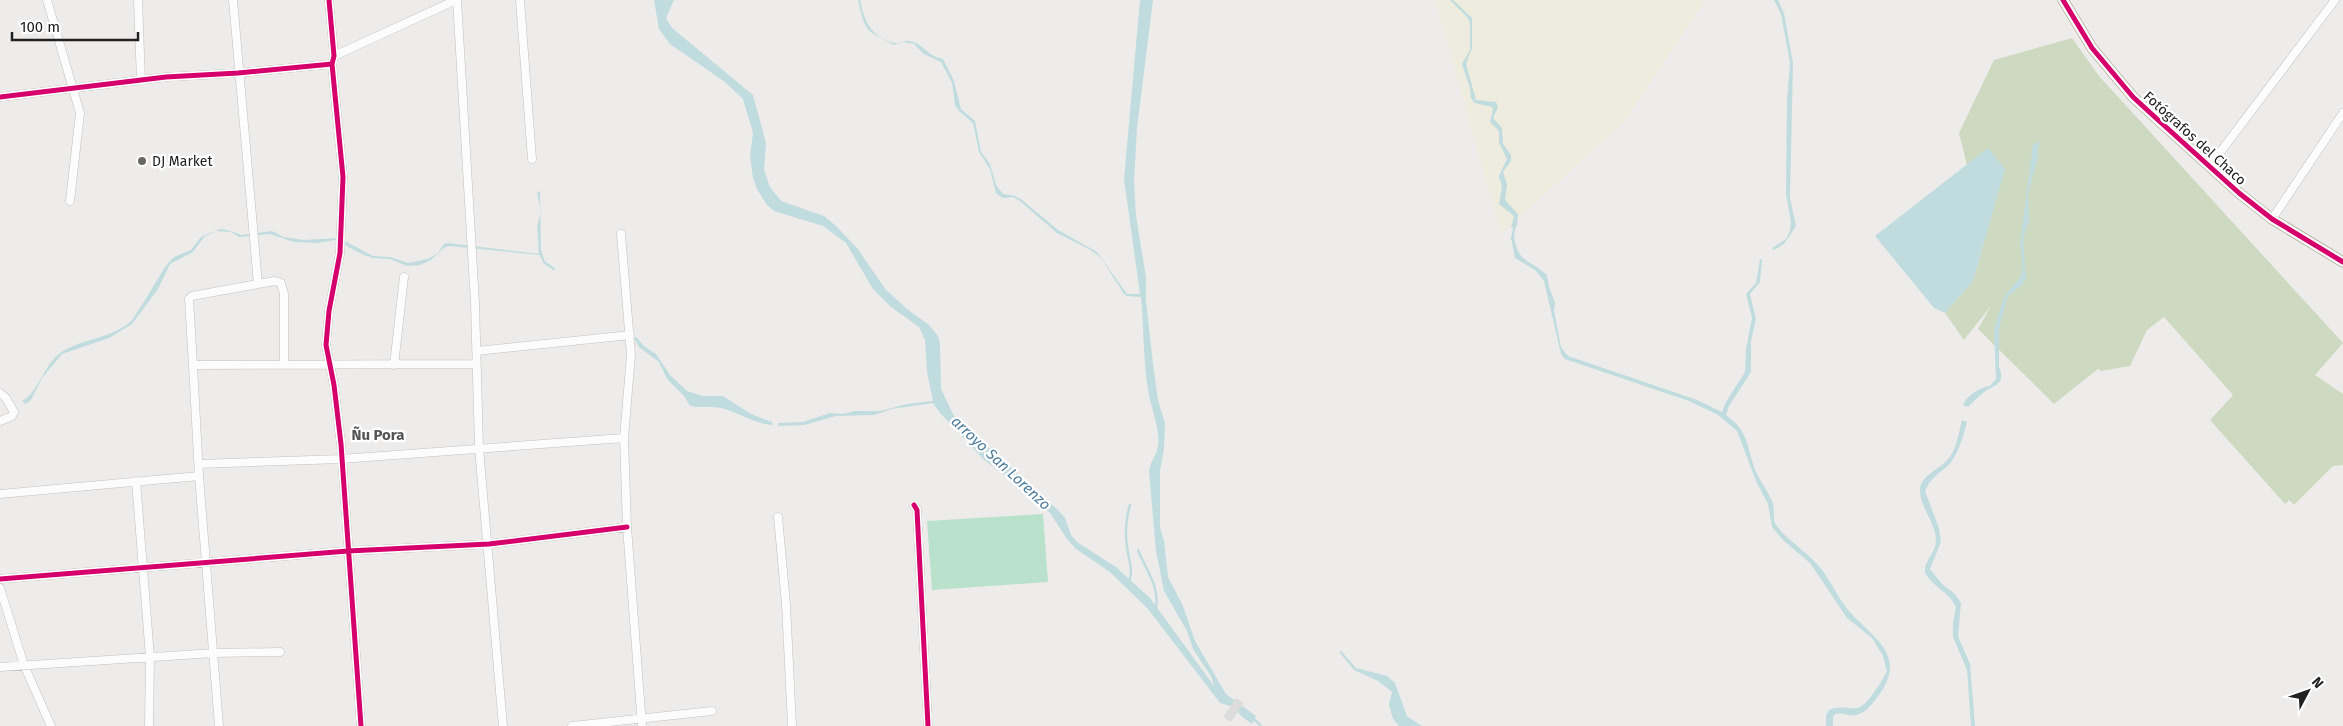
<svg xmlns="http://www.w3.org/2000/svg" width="2343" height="726" font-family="'Fira Sans',sans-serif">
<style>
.farmland{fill:#edecde}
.forest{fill:#cddac1}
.pitch{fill:#b9e1cc}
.water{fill:#c0dcdf}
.pier{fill:#dddcdc}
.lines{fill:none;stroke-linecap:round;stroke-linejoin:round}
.stream{stroke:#c0dcdf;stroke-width:2.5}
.street-casing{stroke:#c2c1c0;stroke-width:9}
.secondary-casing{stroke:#989783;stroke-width:11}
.street{stroke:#fcfcfc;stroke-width:8}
.secondary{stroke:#f3f3ed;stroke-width:10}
.cycleway-casing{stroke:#fff;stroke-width:8}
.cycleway{stroke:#d6006c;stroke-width:5}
.poi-dot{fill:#696867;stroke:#fff;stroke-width:2}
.labels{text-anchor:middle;stroke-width:4.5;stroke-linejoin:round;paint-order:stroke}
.street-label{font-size:14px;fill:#212121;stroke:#fff}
.poi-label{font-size:14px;fill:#212121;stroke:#fff;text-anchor:start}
.neighbourhood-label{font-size:15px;font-weight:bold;fill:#545454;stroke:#fff}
.water-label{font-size:15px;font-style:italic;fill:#4d7c9a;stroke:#fff}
</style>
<rect width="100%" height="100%" fill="#eeecea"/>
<path class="farmland" d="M1435,0H1703L1704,2L1624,122L1501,234Z"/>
<path class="forest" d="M2072,38L2099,76L2343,343L2315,375L2343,394V465L2333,466L2294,505L2289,500L2285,504L2210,420L2233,395L2164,317L2147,330L2130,366L2101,371L2098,369L2054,404L1978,329L1991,306L1964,340L1945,313L1973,281L1985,239L1959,133L1994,60Z"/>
<path class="pitch" d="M1043,514L1048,582L932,590L927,521Z"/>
<path class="water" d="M654,0H674L666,18L672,28L753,95L766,143L764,170L770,187L781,201L824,216L835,225L857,248L886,290L907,309L929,325L938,336L940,344L941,389L954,416L1058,510L1065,518L1071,535L1077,542L1116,567L1150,598L1214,686L1212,678L1193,649L1187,631L1164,591L1156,551L1149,471C1150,462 1157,455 1158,446C1161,431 1150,406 1148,389C1143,359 1144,328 1141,297L1127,296L1124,294L1101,258L1089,249L1057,233L1020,201L1013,197L1003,198L996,193L990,169L979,152L973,123L959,111L955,105L952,83L941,62L924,54L914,44L903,42L894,45C865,29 866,34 858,0H860C864,21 871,37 894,43C900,44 905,39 913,42C925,46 926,55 943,59L954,81L961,109L975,121L981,152L990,164L996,185L1003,194L1015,196L1022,200L1058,230L1097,252L1127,294H1140L1124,179L1140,0H1153L1137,128L1134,182L1136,216L1146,277V301L1153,364L1158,400L1165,423L1164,449L1160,471V528L1164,541L1168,577L1183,606L1195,641L1226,694L1256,716L1252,724L1241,716L1234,707L1220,703L1148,609L1110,572L1076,549L1067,539L1050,513L1027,496L1015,482L984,460L940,413L933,403L892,409L874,415L836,416L804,425L778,426V423L803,422L830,413L843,414L855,411H880L907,404L933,401L927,372L925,340L919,327L891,307L873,289L846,243L823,226L774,211L767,205L757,189L753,178L750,156L753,133L743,99L725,82L670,44L659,29Z
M1450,0H1453L1472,18V48L1466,64L1476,100L1496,102L1498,107L1493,118L1502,128L1503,144L1511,155V161L1503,172L1507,185L1505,200L1518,214L1517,226L1511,228L1514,216L1499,204L1502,187L1499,176L1507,159L1499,143V131L1490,122L1493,109L1492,107L1475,103L1471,98L1470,88L1462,64L1470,50V24L1468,18Z
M1774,0H1778L1784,13L1793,63L1790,198L1796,226L1784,244L1774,250L1772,248L1786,239L1790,231L1791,222L1786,194L1787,100L1790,63L1781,14Z
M2039,141L2037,161L2028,194L2029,220L2023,240L2026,278L2022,285L2008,296L2001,321L1999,331V367C2007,385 1993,385 1983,393C1978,397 1973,402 1968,407L1963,405C1966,396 1981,387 1990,386L1996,379L1994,330L2004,297L2020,278L2023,267L2020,244L2033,145Z
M1988,148L2005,169L1973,281L1945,313L1934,308L1875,236Z
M540,191L541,250L546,265L539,255L450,246L445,247L431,260L420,265L407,266L390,259L373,258L364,255L335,240L317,243L294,242L270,234L239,237L231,232L216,231L204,237L193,252L170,264L158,289L132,324L109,338L62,354L42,378L31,400L26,404L22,401C38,393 44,365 59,354C79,339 107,340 129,323C133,320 135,315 138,311C149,295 157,278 169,262L174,257L191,250L201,237L220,229L227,230L241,235L272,231L283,237L304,240L339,238L373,256L390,257L408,263L428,259L438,253L444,244L448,243L539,254L537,226L541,212L537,193Z
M1514,236C1518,264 1529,258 1547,275L1549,287L1555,303L1554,311L1561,347L1568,356L1697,400L1722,412L1726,402L1745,372L1746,349L1752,318L1746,294L1756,283L1760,259L1762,260L1760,282L1750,294L1756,319L1751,341V372L1729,406L1726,415C1752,433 1746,452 1758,476C1763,485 1769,494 1773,503C1775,510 1772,519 1776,525C1787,540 1804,550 1817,564C1830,578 1837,597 1849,611C1873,638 1908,655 1879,695C1873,703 1867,712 1857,715C1850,717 1843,712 1835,714L1833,717V726H1826V715L1829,710C1839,705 1847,709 1857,708C1866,708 1883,679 1887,671L1883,656L1872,638L1847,618L1810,563L1784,541L1772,527L1768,504L1756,481L1737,431L1718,415L1689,401L1565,359L1561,354L1544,281L1535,270L1515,258L1511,237Z
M636,337L644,346L656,354L670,375L687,391L703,396H723L751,414L772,422L773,425C757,425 738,412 721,408C711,406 700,408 690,406L684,396L667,379L659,362L639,347L634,338Z
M1962,420L1967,422C1964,434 1959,452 1951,462C1941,474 1932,475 1925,491L1939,528L1941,542L1930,569L1942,584L1955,594L1961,603L1958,636L1970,664L1975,726H1971L1967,670L1953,637V623L1956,607C1949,592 1933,587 1925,573C1923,561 1936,553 1936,541C1936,523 1920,508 1920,490C1920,475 1942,468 1950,457C1957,446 1959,432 1962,420Z
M1340,650L1356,668L1387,676L1395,683L1407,716L1422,726H1399L1393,719L1389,705L1392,692L1378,681L1354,670L1340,653Z"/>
<path class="pier" d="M1236,698L1244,703L1231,722L1223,717Z"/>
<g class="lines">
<path class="stream" d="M1512,239L1515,225
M544,262L554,269
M1138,550C1145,568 1160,587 1156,607
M1129,582C1134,568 1128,560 1127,546C1125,534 1126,517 1130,505
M1252,717L1261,726"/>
<g class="street-casing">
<path id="street" d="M47,0L80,113L70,201
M138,0L141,81
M233,0L258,284
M329,0L334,56L332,64L343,177L340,253L329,311L326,345L334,385L341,444L361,726
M457,0L475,303L479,448L503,726
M520,0L532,159
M334,56L456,0
M0,97L166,77L238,73L332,64
M2209,167L2335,0
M2272,219L2343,113
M621,234L631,355L624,438L627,527L642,726
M477,351L630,335
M193,365L189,299L192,296L275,281L281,283L284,294V364
M394,365L404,277
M0,393L6,398L14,412L12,416L0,421
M199,464L341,459L624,438
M136,481L150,657L149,726
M0,494L199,476
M914,505L917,510L928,726
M778,517L786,604L792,726
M0,579L348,551L489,544L627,527
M0,588L24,665L51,726
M0,667L214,653L280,652
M219,726L199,476L193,365L476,364
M572,726L712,711"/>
</g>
<g class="secondary-casing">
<path id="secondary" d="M2063,0L2092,48L2133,97L2157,119L2239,193L2272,219L2343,262"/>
</g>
<use href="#street" class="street"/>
<use href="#secondary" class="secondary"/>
<g class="cycleway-casing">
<path id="cycleway" d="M329,0L334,56L332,64L343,177L340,253L329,311L326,345L334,385L341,444L361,726
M2063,0L2092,48L2133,97L2157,119L2239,193L2272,219L2343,262
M0,97L166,77L238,73L332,64
M914,505L917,510L928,726
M0,579L348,551L489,544L627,527"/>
</g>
<use href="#cycleway" class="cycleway"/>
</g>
<circle class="poi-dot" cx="142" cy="161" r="5"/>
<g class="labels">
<g class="street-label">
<text transform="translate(2195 138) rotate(42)" y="5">Fotógrafos del Chaco</text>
</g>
<g class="poi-label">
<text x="152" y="166">DJ Market</text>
</g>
<g class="neighbourhood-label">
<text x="378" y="440">Ñu Pora</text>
</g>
<g class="water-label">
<text transform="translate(1001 463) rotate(43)" y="5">arroyo San Lorenzo</text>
</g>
</g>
<g transform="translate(2308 691) rotate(49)" stroke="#ffffff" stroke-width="4" paint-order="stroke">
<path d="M0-4L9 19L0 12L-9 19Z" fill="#212121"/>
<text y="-8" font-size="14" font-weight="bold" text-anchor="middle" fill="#212121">N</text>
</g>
<path d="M12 32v8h126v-8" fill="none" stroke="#212121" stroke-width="2.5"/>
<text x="20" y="32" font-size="15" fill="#212121" stroke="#ffffff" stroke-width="4" paint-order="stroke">100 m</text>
</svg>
